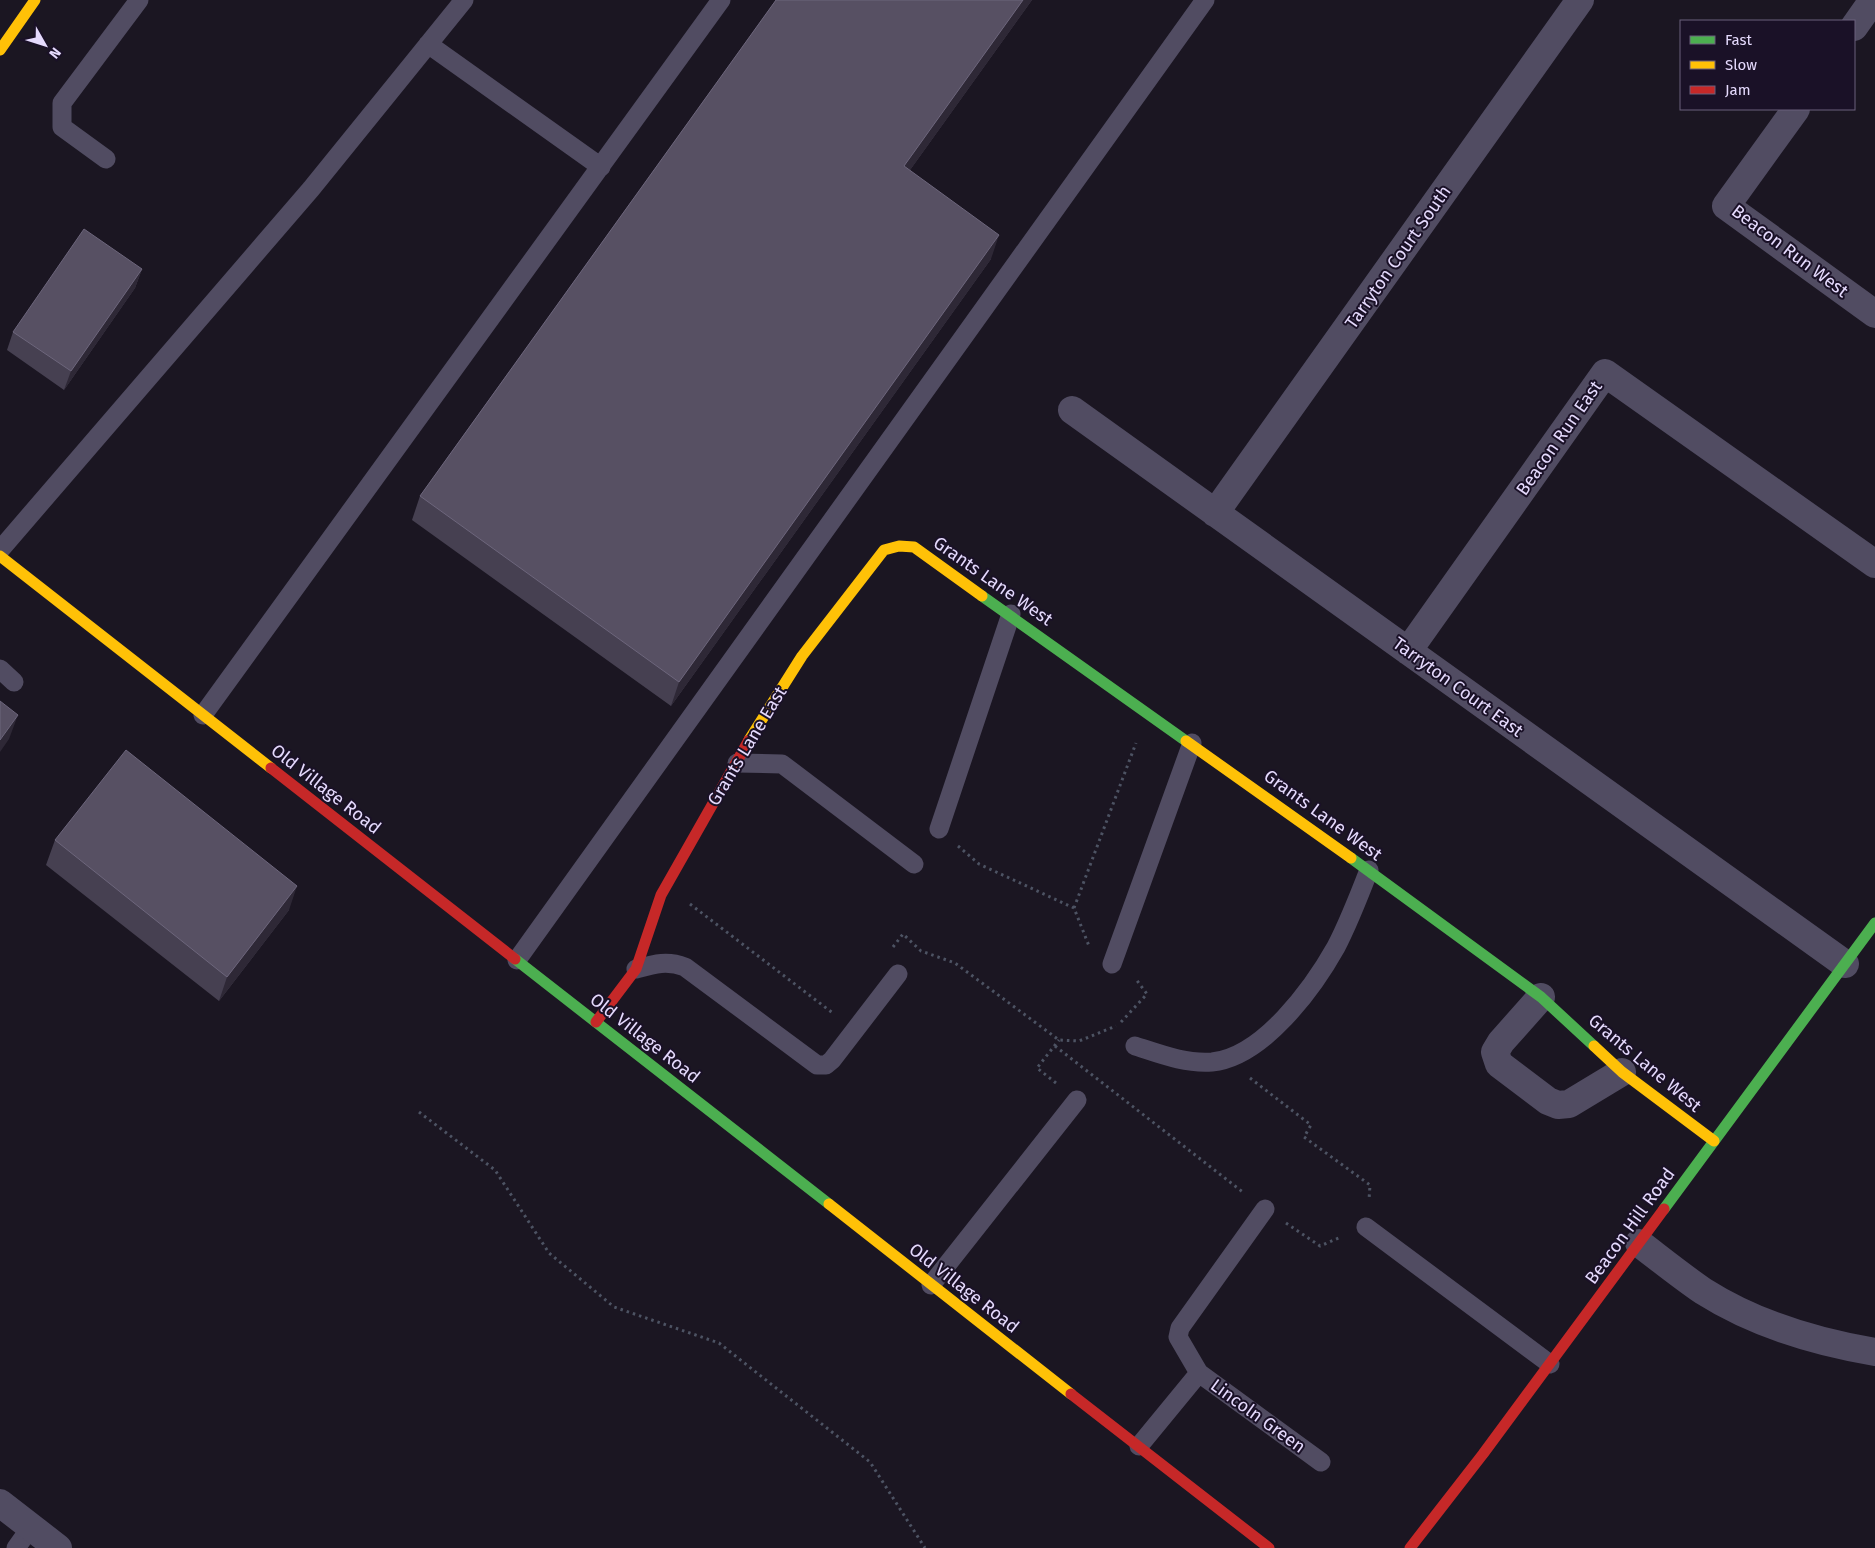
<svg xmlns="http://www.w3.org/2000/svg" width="1875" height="1548" font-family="'Fira Sans',sans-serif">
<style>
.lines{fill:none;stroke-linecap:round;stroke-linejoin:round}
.path{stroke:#4d5363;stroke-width:3;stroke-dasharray:2.5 4;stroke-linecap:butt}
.lane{stroke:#514c62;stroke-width:19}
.street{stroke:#514c62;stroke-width:28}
.fast{stroke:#4caf50;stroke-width:11}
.slow{stroke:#ffc107;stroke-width:11}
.jam{stroke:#c62828;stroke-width:11}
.wall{fill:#464051}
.shaded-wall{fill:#2e2836}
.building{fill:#575063;stroke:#6d667c}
.labels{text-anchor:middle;stroke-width:4;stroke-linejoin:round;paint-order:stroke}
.street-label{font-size:18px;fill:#e5dafd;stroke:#1a1127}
</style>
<rect width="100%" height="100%" fill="#1b1622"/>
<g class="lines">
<path class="path" d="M958,846L979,864L1074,908L1089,946
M690,904L834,1014
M1074,908L1136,743
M893,947L903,934L921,951L955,963L1059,1040L1079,1041L1116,1026
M1121,1022L1147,994L1135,978
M1055,1046L1244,1193
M1250,1078L1311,1125L1304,1137L1370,1185L1369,1200
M1056,1083L1037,1068L1059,1040
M419,1112L495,1170L549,1253L614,1307L719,1343L870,1462L925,1548
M1286,1223L1320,1246L1341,1237"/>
<path class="lane" d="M428,44L601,167
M106,159L62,127V103L139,0
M0,550L311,189L464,0
M0,669L14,682
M203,715L721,0
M737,763L782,764L914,864
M939,829L1011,614
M517,960L1205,0
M1112,964L1192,743
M636,969C654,964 667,960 685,967L817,1065H826L832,1060L898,974
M1135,1046C1160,1054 1185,1064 1212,1062C1263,1057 1313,988 1336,947C1349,922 1359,896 1369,870
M1265,1209L1180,1328L1178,1337L1199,1373L1321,1462
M1366,1227L1550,1364
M931,1285L1077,1100
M1139,1446L1199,1373
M16,1548L31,1527"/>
<path class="street" d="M1854,27L1873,0
M1796,109L1726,206L1875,314
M1072,410L1845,964
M1215,513L1580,0
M1408,651L1605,373L1875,564
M1541,997L1501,1042L1495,1052L1499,1064L1548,1101L1558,1105L1569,1104L1622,1072
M1639,1243C1660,1259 1681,1276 1703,1291C1755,1324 1815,1342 1875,1352
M0,1503L58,1548"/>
<path class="fast" d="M982,596L1186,741
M1351,858L1541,997L1594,1046
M515,959L829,1204
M1664,1209L1875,923"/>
<path class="slow" d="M0,50L35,0
M0,556L271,768
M749,740L802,656L884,550L899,546L914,547L982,596
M1186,741L1351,858
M1594,1046L1622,1072L1714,1141
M829,1204L1071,1394"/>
<path class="jam" d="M271,768L515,959
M596,1022L636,969L661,895L749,740
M1071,1394L1269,1548
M1410,1548L1483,1454L1664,1209"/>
</g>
<path class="wall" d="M776,0H1032L910,170L991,259L671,706L412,520L420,496Z
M142,269L135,288L64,390L7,350L13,332Z
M55,840L289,910L219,1001L46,865Z"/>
<path class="shaded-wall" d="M1023,0H1032L895,191L904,166Z
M999,235L991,259L671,706L679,682Z
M142,269L135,288L64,390L71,371Z
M18,715L9,739L0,752V740Z
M297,886L289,910L219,1001L227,977Z"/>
<path class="building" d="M776,0H1023L904,166L999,235L679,682L420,496Z
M84,229L142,269L71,371L13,332Z
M0,701L18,715L0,740Z
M126,750L297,886L227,977L55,840Z"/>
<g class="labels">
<g class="street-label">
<text transform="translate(1790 251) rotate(37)" y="6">Beacon Run West</text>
<text transform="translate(1398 257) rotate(-55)" y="6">Tarryton Court South</text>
<text transform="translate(1559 438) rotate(-55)" y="6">Beacon Run East</text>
<text transform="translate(993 581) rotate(35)" y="6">Grants Lane West</text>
<text transform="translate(1458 687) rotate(36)" y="6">Tarryton Court East</text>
<text transform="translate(747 746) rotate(-59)" y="6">Grants Lane East</text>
<text transform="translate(326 789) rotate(38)" y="6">Old Village Road</text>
<text transform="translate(1323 815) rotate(36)" y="6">Grants Lane West</text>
<text transform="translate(645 1038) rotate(38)" y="6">Old Village Road</text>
<text transform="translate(1645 1063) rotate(40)" y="6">Grants Lane West</text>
<text transform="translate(1630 1226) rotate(-54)" y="6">Beacon Hill Road</text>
<text transform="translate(964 1288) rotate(38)" y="6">Old Village Road</text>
<text transform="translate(1258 1416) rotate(36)" y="6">Lincoln Green</text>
</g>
</g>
<rect x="1680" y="20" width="175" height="90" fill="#1a1127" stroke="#6b617d"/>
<rect x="1690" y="36" width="25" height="8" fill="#4caf50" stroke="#6b617d"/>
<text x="1725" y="45" font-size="15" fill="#e5dafd">Fast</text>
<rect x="1690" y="61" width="25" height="8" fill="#ffc107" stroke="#6b617d"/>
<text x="1725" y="70" font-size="15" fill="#e5dafd">Slow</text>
<rect x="1690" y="86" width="25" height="8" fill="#c62828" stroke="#6b617d"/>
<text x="1725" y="95" font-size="15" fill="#e5dafd">Jam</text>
<g transform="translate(45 45) rotate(129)" stroke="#1a1127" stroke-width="4" paint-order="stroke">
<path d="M0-4L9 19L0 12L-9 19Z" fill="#e5dafd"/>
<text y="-8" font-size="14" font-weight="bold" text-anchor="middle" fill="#e5dafd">N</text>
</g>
</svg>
